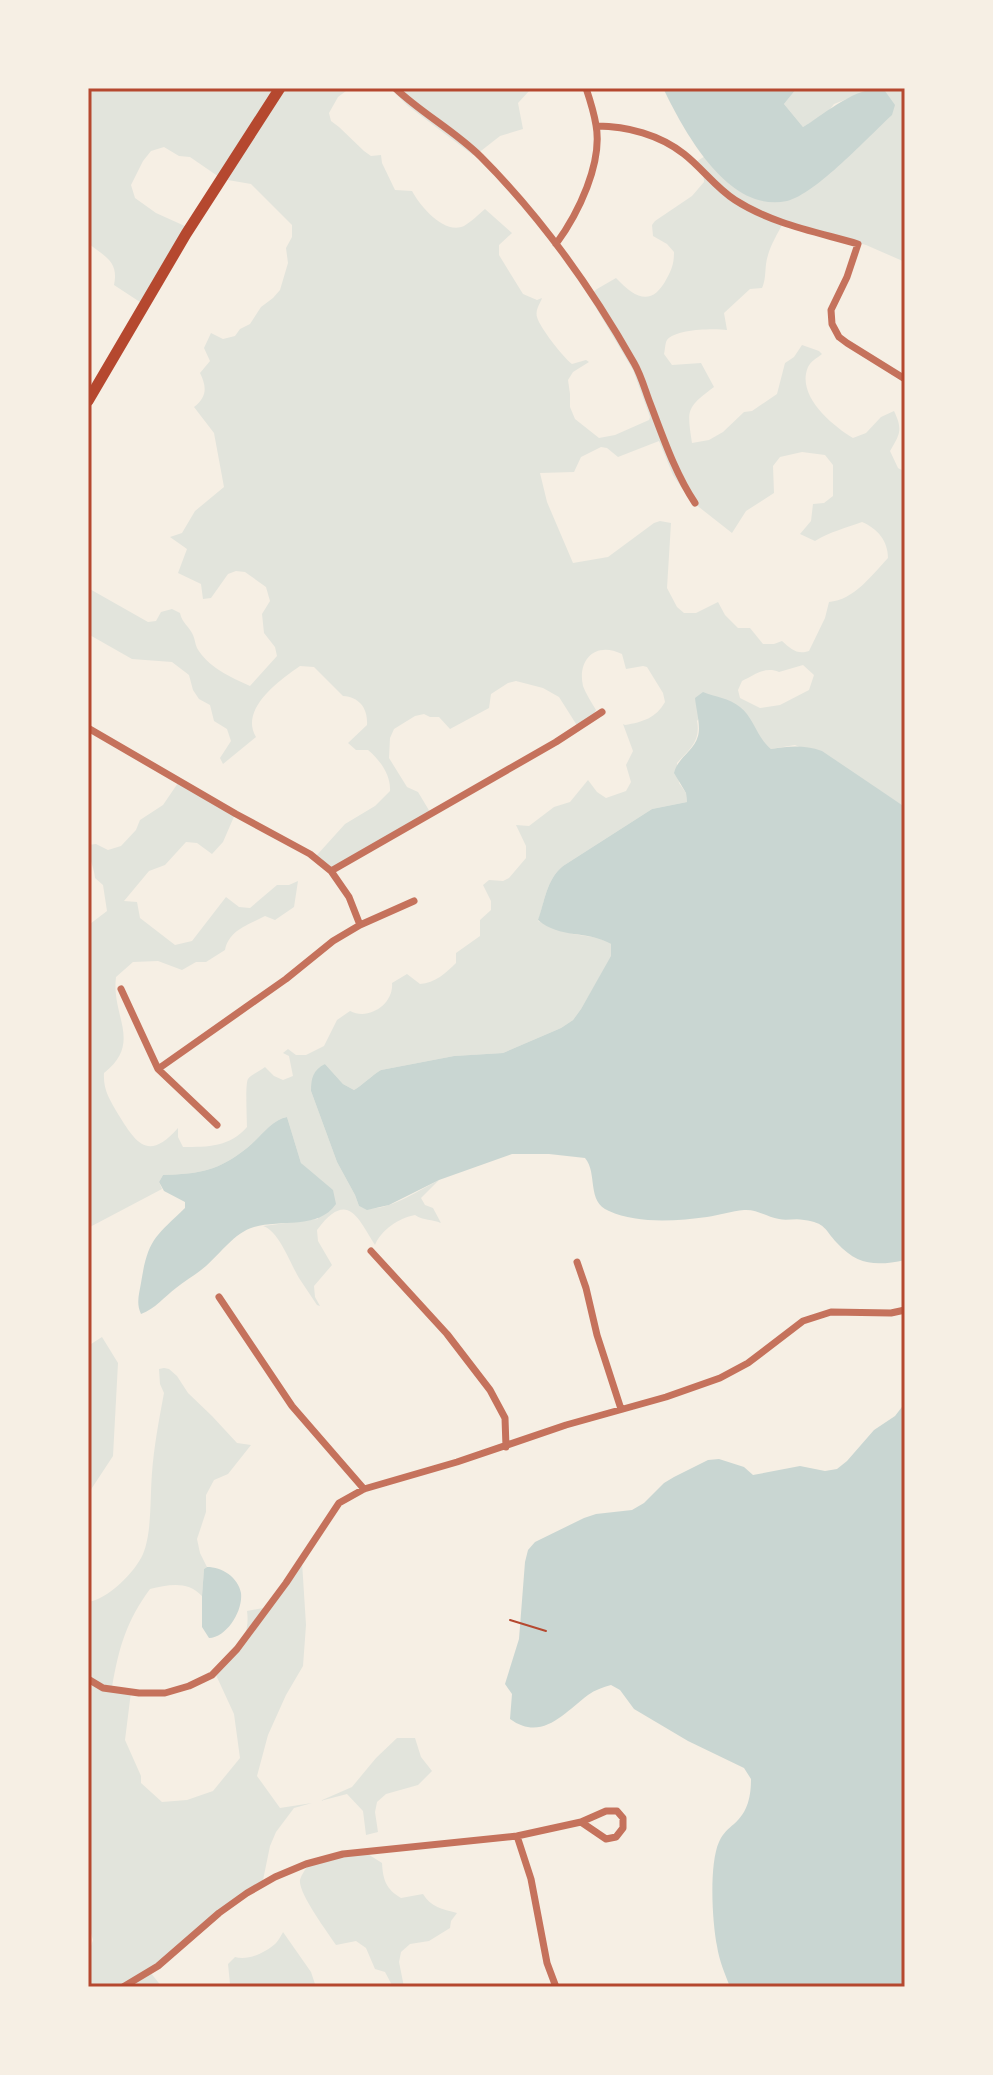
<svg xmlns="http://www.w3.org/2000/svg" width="993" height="2075" font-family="Karla,sans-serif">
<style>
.green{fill:#e2e4dc;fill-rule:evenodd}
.water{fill:#c9d6d2}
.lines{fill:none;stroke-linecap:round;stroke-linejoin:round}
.path{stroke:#b5482f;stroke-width:2}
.minor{stroke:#c5725c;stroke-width:7}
.primary{stroke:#b5482f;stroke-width:11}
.neatline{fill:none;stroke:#b5482f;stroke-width:3}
</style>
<rect width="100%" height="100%" fill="#f6efe4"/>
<path class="green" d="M88,88H350L338,97L329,113L331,121L339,127L364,151L371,156L381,155L382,163L395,190L412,191C420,206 444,235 464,226C471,222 479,214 485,209L512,233L499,245V255L523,294L537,300L542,298C540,304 535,310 537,317C540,328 563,357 572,364L586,360L589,362L573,372L568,380L570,394V407L575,419L599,438L615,435L649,420L650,417L633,370L589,296L597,289L616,278C636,299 652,307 667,278C672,269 674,263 674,252L667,244L653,236L652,225L655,221L692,196L704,182L703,170L696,162L705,156L727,182L885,91L880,88H905V262L866,245L783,223C778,233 771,244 768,255C764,267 767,277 762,288L750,289L724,313L727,330C714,328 675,329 667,340C665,343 665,351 664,354L672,365L701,363L714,387C686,408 687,409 692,443L709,440L723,432L744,412L752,411L777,394L785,363L794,357L802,345L819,351L822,354C817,358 811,361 808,367C796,395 831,425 853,438L866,433L881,417L894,411C903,430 900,434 890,451L898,468L905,472V807L853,773L795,745L771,749C747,731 754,705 714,697L697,721C701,741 690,749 677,763L679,783L686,793L687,802L652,809L563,866C546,880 545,901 538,921L573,934L599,938L611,944L612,956L581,1009L573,1020L561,1028L503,1053L454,1056L381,1070C371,1076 364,1084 354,1090L343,1084L325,1064L311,1091L337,1162L355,1195L359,1206C380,1217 419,1190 439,1180L421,1198L425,1205L433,1208L441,1223C432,1219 424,1221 415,1215C399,1218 381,1230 375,1245C357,1216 347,1190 317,1230L318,1241L332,1265L314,1286L315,1297L320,1306L317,1305C311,1296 305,1287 299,1278C290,1263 279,1231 263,1226L318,1219L305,1168L301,1163L287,1117C271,1120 260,1138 247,1148C218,1171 199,1174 163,1175L159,1182L162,1189L88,1228V931L90,924L107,911L103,885L95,878C94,866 88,857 88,845L96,844L108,850L121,846L136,830L140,820L163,805L178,783L236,812L223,842L212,854L197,843L186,842L165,865L149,871L124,901L137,902L140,918L175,945L192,941L226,897L239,907L250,908L277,885H289L298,881L294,907L275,920L265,916C248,925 229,930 225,950L206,962H196L182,970L158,961L133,962L116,977C111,1017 143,1042 104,1073C103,1090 110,1100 118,1114C136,1143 148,1162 178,1128V1137L183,1147C208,1147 230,1147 247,1127C247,1118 245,1084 248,1079C251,1075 260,1071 265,1067L274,1076L283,1080L293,1076L289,1056L283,1053L288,1049L296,1055H306L324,1046L337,1020L350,1011C369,1021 394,1004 392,983L407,974L420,984C435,983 446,973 456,963V953L480,936V920L491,910V901L483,885L489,880L503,881L509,878L526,858V846L516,825L529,826L554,807L570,802L588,780L597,792L606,798L626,791L631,782L626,765L633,751L623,724L625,725C643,722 656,718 665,702L663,693L647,667L643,666L626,669L622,654C596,641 577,659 583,686C586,694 592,703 596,710L593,715L578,727L559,697L543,688L516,681L508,683L491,694L489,708L450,729L439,717H430L424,714L415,716L394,729L390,738L389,758L407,787L418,792L430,812L333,869L317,857V855L345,824L375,806L390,791C391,775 380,760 368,750H356L348,743L367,725C368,709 360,697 343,696L314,667L300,666C280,680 239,709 256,737L223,764L220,758L231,741L227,729L214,721L210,705L199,699L193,690L189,675L172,662L132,659L88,634V588L148,622L156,621L161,612L172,609L180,613C182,623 189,626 193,635C195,639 195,644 197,648C208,667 230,677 250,686L277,656L275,647L264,633L262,614L270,601L266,587L245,572L236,571L228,574L211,598L203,599L201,584L178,573L187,549L170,537L182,533L195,511L224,487L214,433L194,407C207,397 207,387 200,373L210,361L204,348L211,333L223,339L235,336L240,329L250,324L261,307L273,298L280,290L288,263L286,248L292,237V225L251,184L222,179L190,157L179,156L164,147L151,151L143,161L131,185L135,198L156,213L187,227L143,304L114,285C119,261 105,257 88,243L90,228L88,221ZM659,441L673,475L690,500L732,533L746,511L774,493L773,466L780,457L802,452L825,455L833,465V496L824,503L813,504L811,521L800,534L815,541C830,532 845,528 862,522C878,529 888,541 888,558C872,575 854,600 829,602L825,618L809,651C797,655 791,649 782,641L774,644H763L750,628H738L725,615L718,602L696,613H684L677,607L667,588L671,523L660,521L654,523L608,557L573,563L547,502L540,473L574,472L581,457L601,447L607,448L618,457ZM803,665L814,675L809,690L780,705L760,708L740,698L738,690L742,681C754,675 765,666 779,672Z
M390,88H528L530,90L518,103L523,129L500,136L477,154L473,155L408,106Z
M797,88H875L834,104L828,112L803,127L784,104Z
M102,1337L118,1363L113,1456L88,1494V1346Z
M164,1368L169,1369L177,1376L188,1393L212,1416L237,1443L251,1445L228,1474L214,1480L206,1495V1512L197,1539L200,1553L207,1567L204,1569L202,1596C187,1580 168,1585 150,1589C126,1622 119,1647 112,1687L131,1692L125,1740L141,1776V1783L162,1802L187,1800L213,1791L240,1758L234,1714L216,1675C233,1653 251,1640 247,1611L268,1607L302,1562L306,1625L303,1666L286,1695L268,1735L257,1776L280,1808L312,1803L294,1808L276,1832L270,1846L262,1885L242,1896L150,1972L162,1987H88V1955L93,1940L88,1923V1602C107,1600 136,1571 143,1554C152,1533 150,1497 152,1473C154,1446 159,1420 164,1393L160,1384L159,1369Z
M397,1738H415L421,1757L432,1771L418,1785L386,1794L377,1802L375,1812L378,1832L366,1835L363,1811L347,1794L320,1801L352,1787L376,1758Z
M363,1851L382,1863C383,1880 386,1889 401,1898L423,1894C431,1907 442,1909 457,1913L451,1921L450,1928L429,1941L410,1944L401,1952L399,1962L404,1987H393L385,1972L375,1969L366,1948L356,1941L336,1945C328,1933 298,1893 300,1880C301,1875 307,1867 310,1862Z
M283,1932L311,1972L316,1987H227L230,1984L228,1964L235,1957C247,1961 265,1953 275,1944C276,1944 283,1933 283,1932Z"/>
<path class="water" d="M663,88H797L784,104L803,127C822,116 862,81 885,91L895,105L892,115C869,136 816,194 787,201C728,214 684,131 663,88Z
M703,692C715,697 729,698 740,707C754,718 757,738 771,749C790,746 804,745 822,751L905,807V1260C877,1266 858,1266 837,1243C824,1229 826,1223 804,1220C795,1218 787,1221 779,1219C767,1217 757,1209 744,1210C732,1211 719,1215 707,1217C677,1221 637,1224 609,1211C586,1202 598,1173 585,1158L549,1154H512L439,1180L389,1205L367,1210L359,1206L355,1195L337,1162L311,1091C311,1078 313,1070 325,1064L343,1084L354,1090C364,1084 371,1076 381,1070L454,1056L503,1053L561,1028L573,1020L581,1009L611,956V944C587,930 560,939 538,920C545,901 546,880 563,866L652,809L687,802L686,793L674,773C678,757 694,751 698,736C701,726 696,709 695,698Z
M287,1117L301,1163L333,1190L336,1204C318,1230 281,1219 254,1227C234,1233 221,1253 206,1266C197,1274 186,1280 176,1288C164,1297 155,1309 141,1314C136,1303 139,1295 141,1283C148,1239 155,1237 185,1208V1202L164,1191L159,1182L163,1175C199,1174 218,1171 247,1148C260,1138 271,1120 287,1117Z
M905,1403V1987H730C725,1974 719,1960 717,1946C712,1921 709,1864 719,1842C723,1833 728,1829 734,1824C748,1812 751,1796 751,1779L744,1768L688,1741L634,1709L620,1690L611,1685C603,1687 595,1690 588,1695C564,1713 542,1742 510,1719L512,1694L505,1684L519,1639L525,1562L528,1550L535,1542L584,1518L596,1514L632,1510L644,1503L664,1483L674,1477L708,1460L719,1459L744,1467L753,1475L800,1466L825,1471L837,1469L847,1461L874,1430L895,1416Z
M207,1567C222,1567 238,1577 241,1593C243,1611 227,1637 209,1638L202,1627V1596L204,1569Z"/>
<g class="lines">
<path class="path" d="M510,1620L546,1631"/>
<path class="minor" d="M395,88C421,113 455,131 481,157C541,217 592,289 634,363C641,375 645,390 650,403C663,437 675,473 695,503
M597,126C627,126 660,135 684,154C702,168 716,188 735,200C772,224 817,232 858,244L847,277L831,310L832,324L839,337L847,343L905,379
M556,244C578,214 603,163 596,125C594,113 590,100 586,88
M88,728L236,814L310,854L331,871L349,897L360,925
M331,871L556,742L602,712
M121,989L158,1069L217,1125
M158,1069L286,979L333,941L360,925L414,901
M371,1251L447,1334L490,1390L505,1418L506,1447
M577,1262L586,1288L597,1335L621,1409
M219,1297L292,1406L364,1489
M88,1679L103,1688L139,1693H165L189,1686L212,1675L237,1649L286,1583L339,1503L364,1489L457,1462L566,1425L666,1397L720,1378L748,1363L803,1321L831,1312L891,1313L905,1310
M517,1836L531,1879L547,1963L556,1987
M123,1987L158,1966L219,1913L247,1893L275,1877L306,1864L343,1854L517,1836L581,1822L606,1811H617L623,1818V1828L616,1837L606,1839L581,1822"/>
<path class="primary" d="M88,401L186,234L280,88"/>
</g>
<rect width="993" height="2075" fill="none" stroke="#f6efe4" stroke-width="180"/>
<rect x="90" y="90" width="813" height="1895" class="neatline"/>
</svg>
